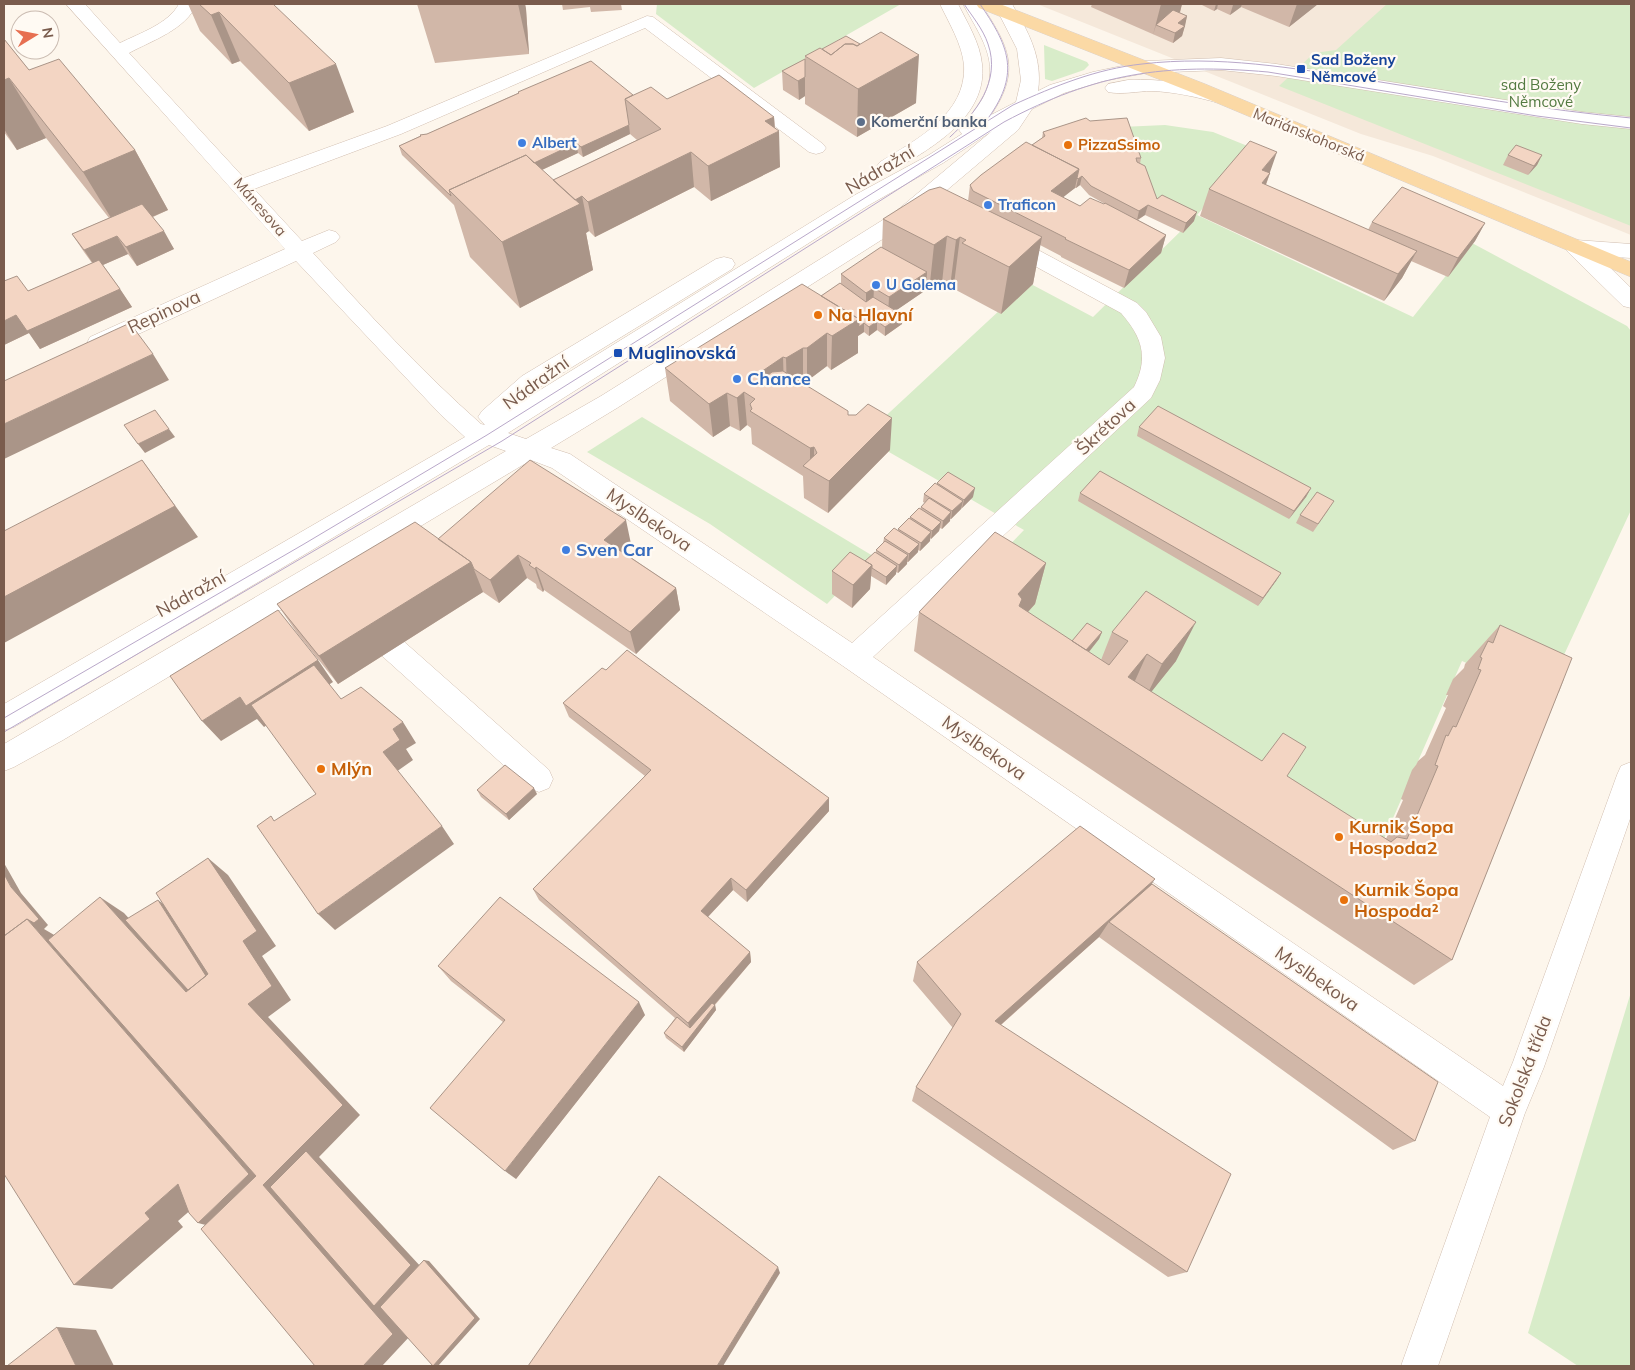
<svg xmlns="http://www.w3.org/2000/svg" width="1635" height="1370" font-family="Mulish,sans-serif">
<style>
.residential{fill:#f5e8da}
.green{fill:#d8ecc9}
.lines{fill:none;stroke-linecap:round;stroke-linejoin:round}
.minor-casing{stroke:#d1beb0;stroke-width:1}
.major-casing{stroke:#dad1cd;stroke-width:1}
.minor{fill:#fff;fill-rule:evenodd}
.major{fill:#fbd9a5;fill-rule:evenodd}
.tram{stroke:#b9a8c9;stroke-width:1}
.wall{fill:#d1b7a8;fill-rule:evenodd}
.shaded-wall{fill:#aa9588}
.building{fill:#f3d5c3;stroke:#aa9588}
.transit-dot{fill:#1a4fb4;stroke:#fffaf3;stroke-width:2}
.service-dot{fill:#5c6f8a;stroke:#fffaf3;stroke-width:2}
.shop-dot{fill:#3f7fe0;stroke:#fffaf3;stroke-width:2}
.food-dot{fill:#e8710a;stroke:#fffaf3;stroke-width:2}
.labels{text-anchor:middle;stroke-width:4.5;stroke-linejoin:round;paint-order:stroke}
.far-transit-label{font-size:15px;font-weight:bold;fill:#164399;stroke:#fffaf3;text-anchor:start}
.far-park-label{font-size:15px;fill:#537a41;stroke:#fffaf3}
.far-service-label{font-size:15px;font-weight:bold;fill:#4e5e75;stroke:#fffaf3;text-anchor:start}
.far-street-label{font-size:15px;fill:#7a5c4d;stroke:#fffaf3}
.far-shop-label{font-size:15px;font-weight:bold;fill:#366cbe;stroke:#fffaf3;text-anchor:start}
.far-food-label{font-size:15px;font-weight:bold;fill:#c56008;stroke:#fffaf3;text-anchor:start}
.street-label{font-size:18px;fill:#7a5c4d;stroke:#fffaf3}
.food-label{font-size:18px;font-weight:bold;fill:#c56008;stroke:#fffaf3;text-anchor:start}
.transit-label{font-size:18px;font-weight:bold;fill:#164399;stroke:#fffaf3;text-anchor:start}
.shop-label{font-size:18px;font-weight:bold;fill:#366cbe;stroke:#fffaf3;text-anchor:start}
</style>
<rect width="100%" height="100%" fill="#fdf6ec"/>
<path class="residential" d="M1037,4H1631V235L1433,156L1361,134Z"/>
<path class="green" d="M657,4H901L754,88L656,14Z
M1387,4H1626L1631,6V226L1279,86L1314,53L1336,50Z
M1044,45L1087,62L1089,65L1084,70L1052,81L1045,79Z
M1165,125L1213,132L1255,149L1197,215L1413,317L1472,243L1627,326L1631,331V510L1557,670L1535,694L1462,661L1372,866L1159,742L1126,630L1092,670L1090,701L983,572L1024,530L863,437L1029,283L1093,317L1188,224L1151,209L1121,127Z
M642,417L873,556L827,604L710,524L587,452Z
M1631,992V1366H1578L1528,1333Z"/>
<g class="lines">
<g class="minor-casing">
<path id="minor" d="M66,4H85L120,43C140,33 168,24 179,4H197C185,30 153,40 129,53L244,178L387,126L647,16L653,17L823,144L826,148L823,152L816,154L809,152L645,28L401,134L254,189L302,241L329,230L336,232L340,237L336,242L313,253C367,312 421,371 481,424L485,425L478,417L482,411L522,376L716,259L724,257L732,259L735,264L732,269L538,388L524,400L855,195L929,155L962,134L959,130C967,119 976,110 983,98C1002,63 979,34 963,4H981C1008,46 1022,69 991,115L1016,102L1021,80L1017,49L994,4H1012C1028,31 1043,58 1038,91L1050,85L1093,72L1146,61L1221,58L1276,64L1582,112L1631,117V129L1582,124L1276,76L1221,70L1146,73L1103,81L1064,93L1032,109L1018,130L908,223L617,408L551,448L570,454L852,643L1134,387C1149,357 1142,337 1121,313L998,246L994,241L998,236L1005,234L1012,236L1137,303L1146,312L1161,337L1165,358L1160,380L1151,398L873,657L1503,1086L1513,1062L1617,775L1621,766L1631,762V816L1544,1067L1525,1113L1438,1366H1401L1490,1117L843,666L552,468L531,460L63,740L14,767L4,771V744L506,451L489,445L14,727L4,730V704L465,437L440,414L296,261L106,349L98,351L90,349L87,343L90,337L285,249ZM992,131L894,213L601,396L526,439L508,433L869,205L943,163Z
M940,4H958C967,22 980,43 982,64C988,116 932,148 894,170L887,172L880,170L877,166L880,162C916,140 967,114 964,65C962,44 949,23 940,4Z
M1128,80C1162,78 1193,85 1226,93L1229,97L1226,101L1219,103C1197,97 1175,92 1152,91C1138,91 1122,95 1108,92L1105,88L1108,84Z
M1576,240L1631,244V258L1598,256L1631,288V308L1623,306L1568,252L1565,247L1568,242Z
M391,636L401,639L549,770L553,779L549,788L539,792L529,788L381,655L378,647L381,639Z"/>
</g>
<g class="major-casing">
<path id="major" d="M976,4H1000L1205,84L1631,262V277L1191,92L979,8Z"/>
</g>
<use href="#minor" class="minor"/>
<use href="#major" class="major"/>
<path class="tram" d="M980,4C1008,45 1021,72 989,117
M950,137C976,113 1001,81 988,44C983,29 972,16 964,4
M4,718L304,544L487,435L1013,105C1055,86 1096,69 1142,64C1218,55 1294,68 1368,80C1456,94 1543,110 1631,118
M4,732L502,441L1004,122C1096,73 1165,63 1268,72L1537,116L1631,128"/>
</g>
<path class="wall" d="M188,4H273L354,112L309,131L240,61L232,64L200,31Z
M417,4H525L526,9L529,54L435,63Z
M562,4H628H621L622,10L591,12L590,7L563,10Z
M1092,4H1182L1180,12H1179L1187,16L1182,36L1173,43L1091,7Z
M1200,4H1242L1241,7L1230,15L1217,9L1214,11Z
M1242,4H1318L1289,27L1241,7Z
M4,39L29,70L135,150L168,210L153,217L174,249L137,266L128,254L103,265L120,289L132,307L40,349L29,333L4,345V281L28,291L92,263L84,252L72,234L109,218L46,138L17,150L4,132Z
M805,56L916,103L857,137L805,104V96L799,100L783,90L782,71L805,59Z
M518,92L633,95L667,99L774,117L775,128L780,167L711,201L694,187L595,237L589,231L586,233L593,270L520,308L470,257L454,205L402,155L399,146L420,136V135L427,134L518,93ZM630,134L637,140L553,180L542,170L578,153L583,157Z
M1043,132L1141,158L1140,164L1157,199L1194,221L1183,233L1145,215L1138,220L1166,235L1161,253L1124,288L1061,257V256L1040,245L1033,284L1001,314L956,290L957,286L954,284L950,287L942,283L929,292L926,290L895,311L902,324L885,336L877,330L869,336L864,332L858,336V353L831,370L827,366L807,381H803L801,383L848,415L890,450L828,513L804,498L803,476L752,444L751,428L747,425L740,431L730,426L713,437L670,401L665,368L821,296L841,283V274L882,248L883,219L968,201L970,185L1032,145L1042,138ZM1080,185L1089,195L1105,204H1104L1080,206L1062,197L1075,188H1076Z
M1508,155H1542L1537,165L1528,175L1503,165Z
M1270,173L1266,185L1368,230L1372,222L1485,223L1475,241L1448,277L1411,261L1402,278L1384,301L1200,216L1209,189Z
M1139,427L1311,488L1306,497L1289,519L1137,436Z
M937,483L973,497L951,519H950V521L942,529L940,528L939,531L931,539L930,538V541L920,551L918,550V552L908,562H907V564L898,573L896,572V574L886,585L871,576L870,589L852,608L832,594V571L865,561L876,553V550L883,543L884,538L898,530V529L910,519V517L920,509L921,507L925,503L923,502L924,494L937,485Z
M1080,493L1281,573L1276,581L1258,606L1078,501Z
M1329,509L1313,532L1296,523L1300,515Z
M438,539L631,544L623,552L676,588L680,610L636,654L544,590L543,592L537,588L536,584L527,578L499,603L483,592L338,684L297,633L277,604Z
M1046,563L1035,604L1028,612L1072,641L1102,632L1099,639L1089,652L1101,660L1112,632L1176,661L1151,692L1386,839L1403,800L1401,799L1412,770L1416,765L1418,761L1425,755L1446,708L1443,706L1448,695H1446L1453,679L1464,668L1465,664L1500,625L1564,679L1559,692L1558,693L1452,960L1414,985L914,651L919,612Z
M563,703L829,811L747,902L733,890L708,917L750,952L751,962L715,1005L716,1010L684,1052L666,1038L664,1033L675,1018L539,900L533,889L645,776L569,717Z
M477,790L537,794L509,820L481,797Z
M1152,884L1415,1141L1393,1150L1099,937L1001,1025L1187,1272L1168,1277L912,1101L916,1087L953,1028L913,981L917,962Z
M438,966L645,1015L516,1179L503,1022L451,981Z"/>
<path class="shaded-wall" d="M518,4H525L526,9L529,54Z
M1161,4H1182L1180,12L1162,27L1156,25L1153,35Z
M1216,4H1218L1217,9L1214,11Z
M1235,4H1242L1241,7L1230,15L1233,5Z
M1297,4H1318L1289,27Z
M219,12L240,61L232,64L211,15Z
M1187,16L1185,26L1175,33L1178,23Z
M1185,26L1182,36L1173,43L1175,33Z
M919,55L916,103L857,137L858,89Z
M336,64L354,112L309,131L289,83Z
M805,77V96L799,100L798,81Z
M9,78L46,138L17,150L4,129V80Z
M774,117L775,133L779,131L780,167L711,201L708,166L765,121Z
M629,125L630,134L583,157L581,147Z
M576,143L578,153L482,198L476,190Z
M135,150L168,210L119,231L83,172Z
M691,152L694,187L595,237L588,202Z
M1277,152L1269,175L1270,173L1260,200L1262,170Z
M1542,155L1537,165L1528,175L1534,166Z
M1079,169L1075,188L1047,210L1051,191Z
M1082,176L1080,185L1076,188L1078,179Z
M582,196L589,231L586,233L593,270L520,308L502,242L556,208Z
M1148,205L1145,215L1137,220L1139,211Z
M1197,212L1194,221L1183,233L1186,223Z
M1485,223L1475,241L1448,277L1458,258Z
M164,231L174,249L137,266L126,247Z
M1166,235L1161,253L1124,288L1129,270Z
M117,236L128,254L96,268L84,250Z
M947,236L942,283L929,292L934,245Z
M960,237L954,284L950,287L956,240Z
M1042,237L1033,284L1001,314L1009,267Z
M1417,251L1402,278L1384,301L1398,274Z
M927,272L926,290L888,316L889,297Z
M874,288L873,307L866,311V293Z
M120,289L132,307L40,349L29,333L4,345V321L16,315Z
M903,315L902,324L885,336V327Z
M859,319L864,323V332L858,336V353L831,370L832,336Z
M877,321V330L869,336V327Z
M827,333V366L807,381V348Z
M803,348V381L787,392L786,358Z
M153,354L169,380L4,459V424Z
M783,357L784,390L758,374Z
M744,392L747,425L740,431L737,398Z
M727,393L730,426L713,437L709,404Z
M892,418L890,450L828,513L829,481Z
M169,429L175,437L145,453L138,444Z
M814,447V473L810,470V448Z
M142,460L198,537L4,643V597Z
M975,488L973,497L962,508L964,500Z
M1311,488L1306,497L1289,519L1294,511Z
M963,501L961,509L951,519L952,511Z
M951,512L950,521L942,529L943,521Z
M626,520L631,544L610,564L604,540Z
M941,522L939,531L931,539L932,531Z
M931,532L930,541L920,551L921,543Z
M919,544L918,552L908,562L909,554Z
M518,555L527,578L499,603L490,580Z
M908,555L907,564L898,573L899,565Z
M471,562L483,592L338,684L319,656Z
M1046,563L1035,604L1015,626L1018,594Z
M872,565L870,589L852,608L853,585Z
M897,566L896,574L886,585V577Z
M536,567L544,590L543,592L535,569Z
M1281,573L1276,581L1258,606L1263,598Z
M676,588L680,610L636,654L630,632Z
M1196,622L1176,661L1144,701L1162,664Z
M1102,632L1099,639L1080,663L1082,655Z
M1147,654L1130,692L1128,677Z
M318,660L333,682L264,727L257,719L221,741L202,721L240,697Z
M403,722L416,743L406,749L413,760L396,772L383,752L393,729Z
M534,788L537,794L509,820L506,814Z
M829,798V811L747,902L746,890Z
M442,826L454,844L335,930L318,914Z
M208,858L228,875L276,946L262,956L291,1000L268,1017L360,1115L319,1157L422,1268L410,1336L382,1366H363L229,1231L198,1223L249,1174L27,919L11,887L4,874V863L21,893L48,925L44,929L61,939L271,1177L248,1004L243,941Z
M731,878L733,890L703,922L701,911Z
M1155,879L1141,900L1109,922L1099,937L987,1037L995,1021Z
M100,897L124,913L197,993L210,983L158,900L173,911L225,992L208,1005L186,992Z
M750,952L751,962L691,1032L688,1023Z
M639,1002L645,1015L516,1179L505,1171Z
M715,1005L716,1010L684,1052L682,1047Z
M178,1184L209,1194L178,1221L183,1227L112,1289L74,1285L145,1213Z
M424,1260L429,1261L480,1319L438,1366H433Z
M778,1267L780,1273L723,1366H717Z
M57,1327L96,1330L114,1366H76Z"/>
<path class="building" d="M199,4H273L336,64L289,83L219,12L211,15Z
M1173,10L1187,16L1178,23L1185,26L1175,33L1156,25Z
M881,32L919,55L858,89L805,56L820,48L831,55L845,44H853L857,46Z
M846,36L860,44L857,46L853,44H845L831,55L822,49Z
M4,39L29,70L59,59L135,150L83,172L9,78L4,80Z
M805,59V77L798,81L782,71Z
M591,61L633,95L625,99L629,125L581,147L576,143L534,163L526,155L449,190L451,196L399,146L421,136L420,135L427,134L519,93L518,92Z
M719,75L774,117L765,121L779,131L708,166L691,152L588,202L582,196L575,200L553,180L661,129L625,99L651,87L667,99Z
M1086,118L1090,121L1127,118L1141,158H1136L1137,162L1145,166L1157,199L1162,195L1197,212L1186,223L1148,205L1139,211L1091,186L1082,176L1078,179L1077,178L1079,169L1032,145L1045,136L1043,132Z
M1250,141L1277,152L1262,170L1270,173L1262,183L1417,251L1398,274L1209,189Z
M1026,142L1079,169L1051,191L1080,206L1090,198L1104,204L1105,203L1166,235L1129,270L1065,239L1066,238L973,191L970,185L981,175Z
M1516,145L1542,155L1534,166L1508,155Z
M526,155L580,204L502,242L449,190Z
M940,187L1042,237L1009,267L962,243L966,240L960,237L956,240L947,236L934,245L883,219L929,190Z
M1402,187L1485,223L1458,258L1372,222Z
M142,204L164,231L126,247L117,236L84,250L72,234Z
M881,247L927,272L889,297L874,288L866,293L841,274Z
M99,260L120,289L27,331L16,315L4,321V281L17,276L28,291Z
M840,283L866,302L873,297L903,315L885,327L877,321L869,327L864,323L859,327V319L821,296Z
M802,284L859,319L832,336L827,333L807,348H803L786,358L783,357L758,374L764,378L772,372L783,371L848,411V415H856L868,404L892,418L829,481L803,466L817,453L814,447L810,448L750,411L752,409L750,404L755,399L744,392L737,398L727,393L709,404L665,368Z
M130,323L153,354L4,424V381Z
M1158,406L1311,488L1294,511L1139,427Z
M155,410L169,429L138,444L124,425Z
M142,460L175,506L4,597V531Z
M530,460L626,520L604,540L676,588L630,632L536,567L535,569L529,565L531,563L518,555L490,580L474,569L471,562L438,539Z
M1100,471L1281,573L1263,598L1080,493Z
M948,472L975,488L964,500L937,483Z
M935,483L963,501L952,511L924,494Z
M1317,492L1334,501L1318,524L1300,515Z
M929,498L951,512L943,521L921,507Z
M919,508L941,522L932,531L910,517Z
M909,518L931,532L921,543L898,529Z
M415,522L471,562L319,656L277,604Z
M894,528L919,544L909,554L884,538Z
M995,532L1046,563L1018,594L1022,599L1019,606L1109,665L1128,641L1112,632L1146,591L1196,622L1162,664L1147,654L1128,677L1262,761L1283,733L1306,747L1287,776L1391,842L1397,837L1407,839L1438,766L1435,765L1446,735L1448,736L1453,726L1456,727L1481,670L1478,669L1482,658L1480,657L1488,641L1493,643L1500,625L1572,658L1452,960L919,612Z
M885,541L908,555L899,565L876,550Z
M850,552L872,565L853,585L832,571Z
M875,552L897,566L886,577L872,568V565L865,561Z
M278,610L318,660L246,706L240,697L202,721L170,676Z
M1087,623L1102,632L1086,650L1072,641Z
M627,650L829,798L746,890L731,878L701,911L750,952L688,1023L533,889L651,770L563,703L602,668L606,670Z
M314,665L341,699L361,687L403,722L393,729L400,740L383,752L442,826L318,914L257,826L271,816L274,821L316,794L251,705Z
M505,765L534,788L506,814L477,790Z
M1080,826L1155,879L995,1021L1231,1174L1187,1272L916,1087L961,1014L917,962Z
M208,858L257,931L243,941L272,986L248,1004L343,1105L263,1185L393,1334L363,1366H315L201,1229L256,1176L48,940L100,897L186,992L208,974L156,893Z
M4,874L11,887L39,919L34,923L27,919L4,936Z
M1152,884L1438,1082L1415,1141L1109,922Z
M500,897L639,1002L505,1171L430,1108L505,1020L438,966Z
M158,900L206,976L188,990L125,920Z
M27,919L249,1174L198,1223L189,1213L178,1184L145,1213L150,1219L74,1285L4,1174V936Z
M712,1003L715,1005L682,1047L664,1033L677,1017L690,1028Z
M306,1151L411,1265L374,1306L270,1187Z
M659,1176L778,1267L717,1366H528Z
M424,1260L475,1318L433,1366L380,1307Z
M57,1327L76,1366H7Z"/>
<g class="transit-dot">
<rect x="1296" y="64" width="10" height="10" rx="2.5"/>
<rect x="613" y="348" width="10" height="10" rx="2.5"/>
</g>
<circle class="service-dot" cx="861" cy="122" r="5"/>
<g class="shop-dot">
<circle cx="522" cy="143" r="5"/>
<circle cx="988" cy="205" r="5"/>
<circle cx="876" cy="285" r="5"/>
<circle cx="737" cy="379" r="5"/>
<circle cx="566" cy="550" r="5"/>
</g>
<g class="food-dot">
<circle cx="1068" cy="145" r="5"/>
<circle cx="818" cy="315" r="5"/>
<circle cx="321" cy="769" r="5"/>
<circle cx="1339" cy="837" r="5"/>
<circle cx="1344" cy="900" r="5"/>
</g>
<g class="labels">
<g class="far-transit-label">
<text x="1311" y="65">Sad Boženy<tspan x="1311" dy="17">Němcové</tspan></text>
</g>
<g class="far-park-label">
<text x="1541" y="90">sad Boženy<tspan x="1541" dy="17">Němcové</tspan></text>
</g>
<g class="far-service-label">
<text x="871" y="127">Komerční banka</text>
</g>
<g class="far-street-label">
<text transform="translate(1309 135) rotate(22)" y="5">Mariánskohorská</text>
<text transform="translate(260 207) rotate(49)" y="5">Mánesova</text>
</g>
<g class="far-shop-label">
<text x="532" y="148">Albert</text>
<text x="998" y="210">Traficon</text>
<text x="886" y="290">U Golema</text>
</g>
<g class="far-food-label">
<text x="1078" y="150">PizzaSsimo</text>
</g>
<g class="street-label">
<text transform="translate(880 170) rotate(-31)" y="6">Nádražní</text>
<text transform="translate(164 312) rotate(-25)" y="6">Repinova</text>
<text transform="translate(536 383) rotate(-36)" y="6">Nádražní</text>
<text transform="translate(1106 427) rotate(-43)" y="6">Škrétova</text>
<text transform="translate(649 520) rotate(34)" y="6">Myslbekova</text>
<text transform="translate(191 594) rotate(-29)" y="6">Nádražní</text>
<text transform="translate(984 748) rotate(35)" y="6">Myslbekova</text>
<text transform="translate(1317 979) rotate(35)" y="6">Myslbekova</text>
<text transform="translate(1525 1071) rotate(-69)" y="6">Sokolská třída</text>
</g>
<g class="food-label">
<text x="828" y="321">Na Hlavní</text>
<text x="331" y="775">Mlýn</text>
<text x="1349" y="833">Kurnik Šopa<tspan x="1349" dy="21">Hospoda2</tspan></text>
<text x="1354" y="896">Kurnik Šopa<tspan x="1354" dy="21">Hospoda²</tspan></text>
</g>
<g class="transit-label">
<text x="628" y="359">Muglinovská</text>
</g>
<g class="shop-label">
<text x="747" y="385">Chance</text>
<text x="576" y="556">Sven Car</text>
</g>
</g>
<rect width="1635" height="1370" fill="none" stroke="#7a5c4d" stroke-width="10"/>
<g transform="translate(35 35) rotate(80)"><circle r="24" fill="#fffaf3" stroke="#cabbb1"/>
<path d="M0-4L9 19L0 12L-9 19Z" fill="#e76f51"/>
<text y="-8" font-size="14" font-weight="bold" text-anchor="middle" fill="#7a5c4d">N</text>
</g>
</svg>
